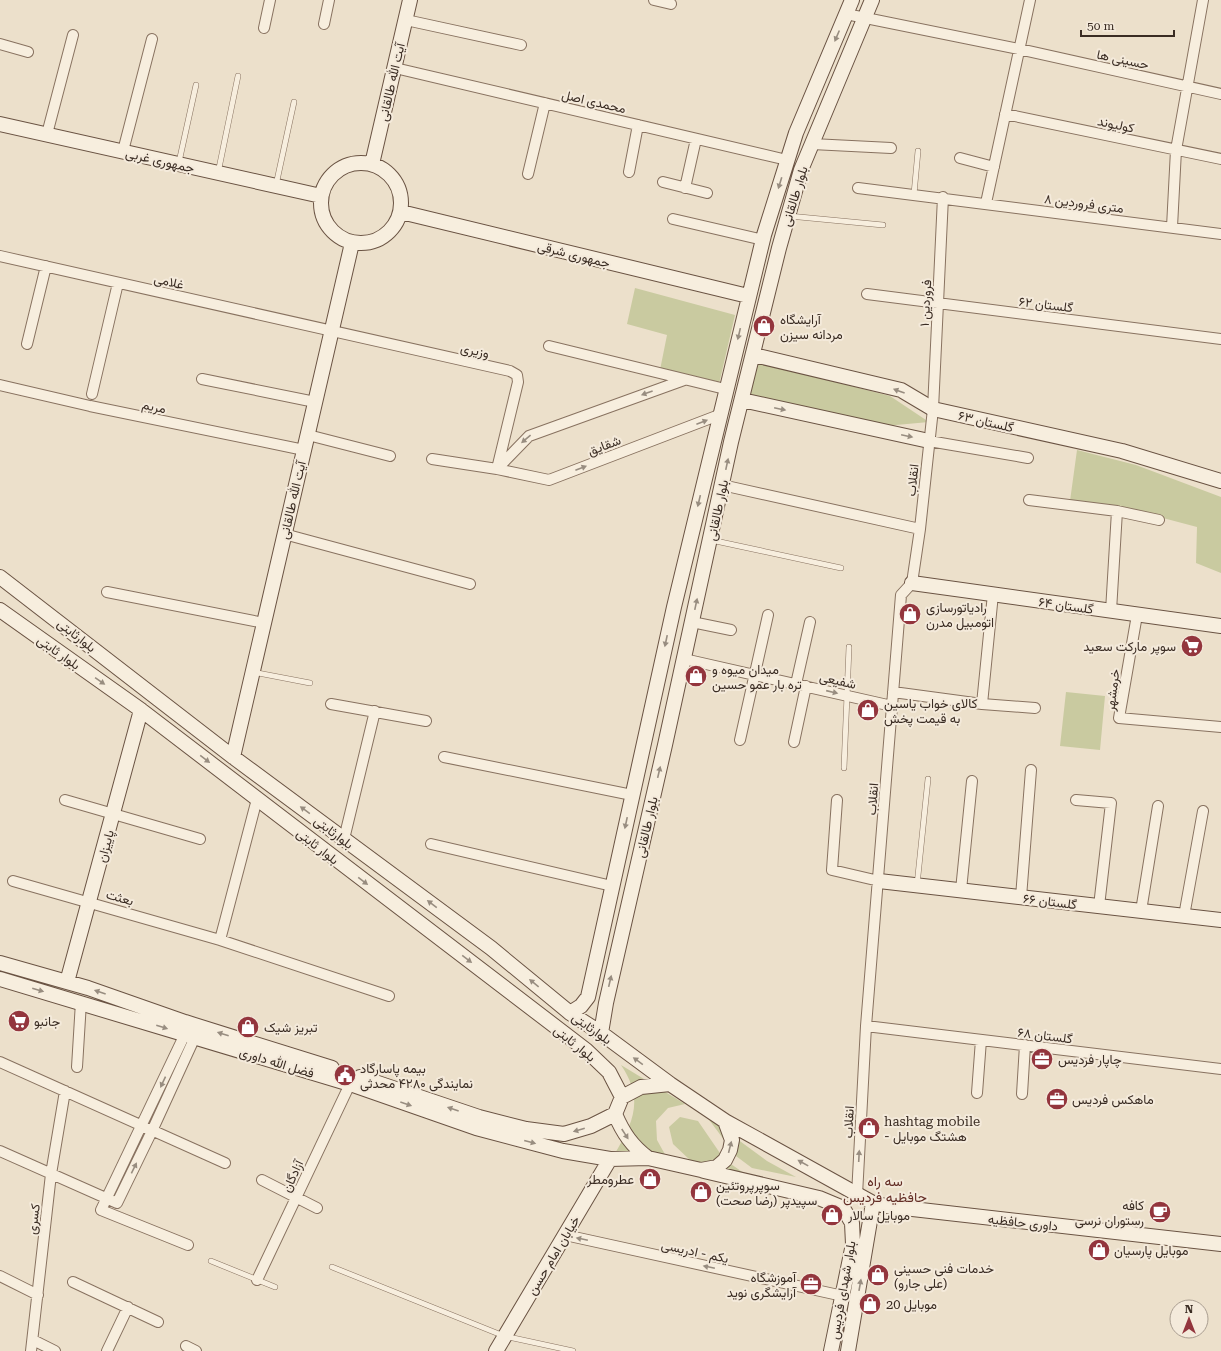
<svg xmlns="http://www.w3.org/2000/svg" width="1221" height="1351" font-family="'Roboto Serif',Vazirmatn,serif">
<style>
.green{fill:#c9caa0}
.lines{fill:none;stroke-linecap:round;stroke-linejoin:round}
.lane-casing{stroke:#887260;stroke-width:6}
.street-casing{stroke:#887260;stroke-width:12}
.secondary-casing{stroke:#6a5343;stroke-width:16}
.lane{stroke:#f7eede;stroke-width:5}
.street{stroke:#f7eede;stroke-width:10}
.secondary{stroke:#f7eede;stroke-width:14}
.oneway{fill:#988d80}
.labels{text-anchor:middle;stroke-width:4;stroke-linejoin:round;paint-order:stroke}
.street-label{font-size:13px;fill:#3a2c23;stroke:#f4eadb}
.poi-label{font-size:13px;fill:#3a2c23;stroke:#f4eadb;text-anchor:start}
.neighbourhood-label{font-size:14px;fill:#632d25;stroke:#f4eadb}
</style>
<rect width="100%" height="100%" fill="#ece0cb"/>
<path class="green" d="M635,288L735,315L719,384L660,370L667,335L627,324Z
M758,362L890,396L929,422L885,426L750,395Z
M1077,450L1136,465L1221,497V573L1196,563L1197,527L1129,509L1070,501Z
M1066,692L1105,696L1100,750L1060,746Z
M621,1065L685,1104L668,1108L656,1121L657,1140L667,1158L614,1155C634,1122 644,1099 621,1065Z
M680,1117L698,1121L724,1159L752,1179L691,1161L673,1144L669,1127Z
M707,1117L767,1161L796,1177L752,1168L736,1156Z"/>
<g class="lines">
<g class="lane-casing">
<path id="lane" d="M179,162L196,85
M218,173L238,76
M276,185L294,102
M914,194L918,151
M789,216L883,225
M711,540L841,568
M253,672L310,683
M844,768L849,647
M917,885L928,779
M211,1261L275,1287
M332,1267L504,1336L573,1351"/>
</g>
<g class="street-casing">
<path id="street" d="M654,0L671,4
M846,14L1019,49L1221,94
M406,20L521,45
M324,24L329,0
M264,28L270,0
M0,44L28,52
M395,68L787,160
M1005,114L1221,159
M47,134L73,35
M812,144L891,148
M123,151L152,39
M960,158L994,167
M629,172L638,125
M528,174L545,103
M663,182L707,193
M685,188L696,139
M858,188L1221,234
M986,203L1030,0
M673,219L763,240
M1172,227L1176,150L1203,0
M0,256L510,371L517,375L518,382L497,469L432,459
M867,294L1221,339
M27,344L46,266
M549,346L725,389
M202,379L315,402
M684,380L529,436L497,469L549,480L719,415
M0,385L90,406L304,450
M92,394L118,283
M308,435L390,456
M929,441L1028,458
M722,485L920,529
M1029,500L1117,511L1159,520
M284,534L470,584
M107,592L264,623
M1111,611L1117,511
M1137,615L1119,718L1221,727
M692,622L731,630
M684,659L892,706
M796,684L810,622
M893,692L982,704L1035,708
M331,704L426,721
M982,704L993,594
M740,740L768,615
M794,742L806,686
M444,757L632,795
M65,800L200,839
M837,800L832,870L879,881
M1076,800L1111,803L1099,906
M344,839L375,711
M431,844L612,886
M13,881L220,940L389,996
M961,890L972,781
M1021,897L1031,770
M1141,911L1158,806
M1184,916L1203,811
M220,940L257,799
M866,1026L1221,1069
M185,1034L101,1210L188,1245
M0,1062L225,1163
M77,1067L81,1002
M977,1093L981,1040
M1022,1094L1025,1045
M0,1151L117,1203L152,1131L195,1037
M262,1180L317,1208
M857,1195L866,1026L901,595L912,583L920,529L933,409L943,197
M565,1235L843,1296
M0,1276L38,1295
M257,1280L350,1084
M73,1282L158,1322
M33,1340L55,1351
M186,1346L196,1351
M31,1351L51,1174L65,1091
M107,1351L128,1307"/>
</g>
<g class="secondary-casing">
<path id="secondary" d="M0,124L321,196
M321 203a40 40 0 1 1 80 0a40 40 0 1 1-80 0Z
M372,164L410,0
M401,212L748,296
M754,355L901,390L933,409L1122,451L1221,481
M742,400L929,441
M0,577L233,757L491,948L570,1013L601,1033L670,1084
M912,583L1221,626
M0,610L141,710L586,1050L609,1072L622,1097
M233,757L352,243
M879,881L1221,920
M0,963L88,988L185,1022L332,1068
M0,979L350,1084L476,1128L563,1151L610,1159L648,1158L701,1170L717,1167L725,1160L730,1150L732,1140L725,1121L670,1084L641,1087L622,1097L615,1114C623,1133 632,1146 648,1158
M67,982L141,710
M570,1013L581,1006L588,997L674,607L764,235L796,133L852,0
M601,1033L606,1003L665,745L731,442L779,248L801,170L872,0
M360,1077L479,1117L526,1129L564,1134L591,1126L615,1114
M725,1121L873,1203L886,1206L1221,1244
M704,1171L819,1198L843,1208L852,1223L853,1244L831,1351
M496,1351L610,1159
M848,1351L873,1203"/>
</g>
<use href="#lane" class="lane"/>
<use href="#street" class="street"/>
<use href="#secondary" class="secondary"/>
</g>
<defs><path id="oneway-solid" d="M-6-.8H1V-3.2L6.5 0L1 3.2V.8H-6Z"/></defs>
<g class="oneway">
<use href="#oneway-solid" transform="translate(837 36) rotate(113)"/>
<use href="#oneway-solid" transform="translate(780 183) rotate(107)"/>
<use href="#oneway-solid" transform="translate(739 334) rotate(103)"/>
<use href="#oneway-solid" transform="translate(899 391) rotate(-160)"/>
<use href="#oneway-solid" transform="translate(647 393) rotate(160)"/>
<use href="#oneway-solid" transform="translate(780 409) rotate(12)"/>
<use href="#oneway-solid" transform="translate(702 422) rotate(-21)"/>
<use href="#oneway-solid" transform="translate(907 436) rotate(12)"/>
<use href="#oneway-solid" transform="translate(526 439) rotate(140)"/>
<use href="#oneway-solid" transform="translate(727 464) rotate(-78)"/>
<use href="#oneway-solid" transform="translate(581 468) rotate(-21)"/>
<use href="#oneway-solid" transform="translate(699 501) rotate(103)"/>
<use href="#oneway-solid" transform="translate(696 604) rotate(-78)"/>
<use href="#oneway-solid" transform="translate(666 641) rotate(102)"/>
<use href="#oneway-solid" transform="translate(100 681) rotate(35)"/>
<use href="#oneway-solid" transform="translate(832 692) rotate(13)"/>
<use href="#oneway-solid" transform="translate(205 759) rotate(37)"/>
<use href="#oneway-solid" transform="translate(659 772) rotate(-77)"/>
<use href="#oneway-solid" transform="translate(305 810) rotate(-144)"/>
<use href="#oneway-solid" transform="translate(626 823) rotate(102)"/>
<use href="#oneway-solid" transform="translate(363 881) rotate(37)"/>
<use href="#oneway-solid" transform="translate(432 904) rotate(-143)"/>
<use href="#oneway-solid" transform="translate(467 959) rotate(37)"/>
<use href="#oneway-solid" transform="translate(610 981) rotate(-77)"/>
<use href="#oneway-solid" transform="translate(534 983) rotate(-141)"/>
<use href="#oneway-solid" transform="translate(38 990) rotate(16)"/>
<use href="#oneway-solid" transform="translate(100 992) rotate(-161)"/>
<use href="#oneway-solid" transform="translate(162 1027) rotate(17)"/>
<use href="#oneway-solid" transform="translate(223 1034) rotate(-162)"/>
<use href="#oneway-solid" transform="translate(638 1061) rotate(-144)"/>
<use href="#oneway-solid" transform="translate(163 1082) rotate(115)"/>
<use href="#oneway-solid" transform="translate(406 1104) rotate(19)"/>
<use href="#oneway-solid" transform="translate(453 1109) rotate(-161)"/>
<use href="#oneway-solid" transform="translate(579 1130) rotate(164)"/>
<use href="#oneway-solid" transform="translate(625 1134) rotate(57)"/>
<use href="#oneway-solid" transform="translate(530 1142) rotate(15)"/>
<use href="#oneway-solid" transform="translate(730 1147) rotate(-76)"/>
<use href="#oneway-solid" transform="translate(859 1156) rotate(-87)"/>
<use href="#oneway-solid" transform="translate(803 1163) rotate(-151)"/>
<use href="#oneway-solid" transform="translate(134 1168) rotate(-64)"/>
<use href="#oneway-solid" transform="translate(582 1239) rotate(-168)"/>
<use href="#oneway-solid" transform="translate(709 1267) rotate(-168)"/>
<use href="#oneway-solid" transform="translate(860 1285) rotate(-80)"/>
</g>
<defs>
<g id="shop-disc" transform="scale(1.15)"><circle r="9.5" fill="#93353d" stroke="#f4eadb"/><path d="M-5-2.5h2.3a2.7 3.5 0 0 1 5.4 0H5L5.5 6h-11ZM-1.5-2.5h3a1.5 2.3 0 0 0-3 0Z" fill="#fff"/></g>
<g id="supermarket-disc" transform="scale(1.15)"><circle r="9.5" fill="#93353d" stroke="#f4eadb"/><path d="M-6-5.5h2.5l.6 2H6L4.5 2H-2.5L-4.4-4H-6ZM-1.5 3.2a1.3 1.3 0 1 0 .1 0ZM3 3.2a1.3 1.3 0 1 0 .1 0Z" fill="#fff"/></g>
<g id="office-disc" transform="scale(1.15)"><circle r="9.5" fill="#93353d" stroke="#f4eadb"/><path d="M-6-3h4V-5.5h4V-3h4V5H-6ZM-1-4.5V-3h2v-1.5ZM-6 0V1H6V0Z" fill="#fff"/></g>
<g id="civic-disc" transform="scale(1.15)"><circle r="9.5" fill="#93353d" stroke="#f4eadb"/><path d="M-.6-6.5H3V-4.5H.6V-3L4-1V1h2V6H-6V1h2V-1L-.6-3ZM-1.2 2.5V6h2.4V2.5Z" fill="#fff"/></g>
<g id="cafe-disc" transform="scale(1.15)"><circle r="9.5" fill="#93353d" stroke="#f4eadb"/><path d="M-5.5-4.5H6V0H3Q3 3.5 0 3.5H-2.5Q-5.5 3.5-5.5 0ZM3-3.2v2h1.7v-2ZM-6 4.5H4V6H-6Z" fill="#fff"/></g>
</defs>
<g fill-rule="evenodd">
<use href="#shop-disc" x="764" y="326"/>
<use href="#shop-disc" x="910" y="614"/>
<use href="#supermarket-disc" x="1192" y="646"/>
<use href="#shop-disc" x="696" y="676"/>
<use href="#shop-disc" x="868" y="710"/>
<use href="#supermarket-disc" x="19" y="1021"/>
<use href="#shop-disc" x="248" y="1027"/>
<use href="#office-disc" x="1042" y="1059"/>
<use href="#civic-disc" x="345" y="1075"/>
<use href="#office-disc" x="1057" y="1099"/>
<use href="#shop-disc" x="869" y="1128"/>
<use href="#shop-disc" x="650" y="1179"/>
<use href="#shop-disc" x="701" y="1192"/>
<use href="#cafe-disc" x="1160" y="1212"/>
<use href="#shop-disc" x="832" y="1215"/>
<use href="#shop-disc" x="1099" y="1250"/>
<use href="#shop-disc" x="878" y="1275"/>
<use href="#office-disc" x="811" y="1284"/>
<use href="#shop-disc" x="870" y="1304"/>
</g>
<g class="labels">
<g class="street-label">
<text transform="translate(1123 59) rotate(12)" y="5">حسینی ها</text>
<text transform="translate(391 82) rotate(-77)" y="5">آیت الله طالقانی</text>
<text transform="translate(594 101) rotate(13)" y="5">محمدی اصل</text>
<text transform="translate(1116 124) rotate(12)" y="5">کولیوند</text>
<text transform="translate(160 160) rotate(13)" y="5">جمهوری غربی</text>
<text transform="translate(794 196) rotate(-73)" y="5">بلوار طالقانی</text>
<text transform="translate(1084 203) rotate(7)" y="5">۸ متری فروردین</text>
<text transform="translate(574 254) rotate(14)" y="5">جمهوری شرقی</text>
<text transform="translate(169 281) rotate(13)" y="5">غلامی</text>
<text transform="translate(925 303) rotate(-87)" y="5">فروردین ۱</text>
<text transform="translate(1046 304) rotate(7)" y="5">گلستان ۶۲</text>
<text transform="translate(475 350) rotate(12)" y="5">وزیری</text>
<text transform="translate(154 406) rotate(11)" y="5">مریم</text>
<text transform="translate(986 421) rotate(13)" y="5">گلستان ۶۳</text>
<text transform="translate(604 445) rotate(-21)" y="5">شقایق</text>
<text transform="translate(912 480) rotate(-84)" y="5">انقلاب</text>
<text transform="translate(292 500) rotate(-77)" y="5">آیت الله طالقانی</text>
<text transform="translate(717 510) rotate(-78)" y="5">بلوار طالقانی</text>
<text transform="translate(1066 605) rotate(8)" y="5">گلستان ۶۴</text>
<text transform="translate(77 635) rotate(38)" y="5">بلوارثابتی</text>
<text transform="translate(59 652) rotate(35)" y="5">بلوار ثابتی</text>
<text transform="translate(838 680) rotate(13)" y="5">شفیعی</text>
<text transform="translate(1112 690) rotate(-83)" y="5">خرمشهر</text>
<text transform="translate(872 799) rotate(-86)" y="5">انقلاب</text>
<text transform="translate(646 827) rotate(-77)" y="5">بلوار طالقانی</text>
<text transform="translate(334 832) rotate(37)" y="5">بلوارثابتی</text>
<text transform="translate(105 846) rotate(-75)" y="5">پاییزان</text>
<text transform="translate(318 846) rotate(38)" y="5">بلوار ثابتی</text>
<text transform="translate(120 897) rotate(16)" y="5">بعثت</text>
<text transform="translate(1050 901) rotate(7)" y="5">گلستان ۶۶</text>
<text transform="translate(592 1028) rotate(35)" y="5">بلوارثابتی</text>
<text transform="translate(1045 1035) rotate(7)" y="5">گلستان ۶۸</text>
<text transform="translate(575 1043) rotate(39)" y="5">بلوار ثابتی</text>
<text transform="translate(277 1062) rotate(17)" y="5">فضل الله داوری</text>
<text transform="translate(848 1122) rotate(-87)" y="5">انقلاب</text>
<text transform="translate(292 1176) rotate(-65)" y="5">آزادگان</text>
<text transform="translate(33 1219) rotate(-83)" y="5">کسری</text>
<text transform="translate(1023 1222) rotate(6)" y="5">داوری حافظیه</text>
<text transform="translate(695 1251) rotate(12)" y="5">یکم - ادریسی</text>
<text transform="translate(553 1255) rotate(-59)" y="5">خیابان امام حسن</text>
<text transform="translate(842 1290) rotate(-80)" y="5">بلوار شهدای فردیس</text>
</g>
<g class="poi-label">
<text x="780" y="324">آرایشگاه<tspan x="780" dy="15">مردانه سیزن</tspan></text>
<text x="926" y="612">رادیاتورسازی<tspan x="926" dy="15">اتومبیل مدرن</tspan></text>
<text x="1176" y="651" text-anchor="end">سوپر مارکت سعید</text>
<text x="712" y="674">میدان میوه و<tspan x="712" dy="15">تره بار عمو حسین</tspan></text>
<text x="884" y="708">کالای خواب یاسین<tspan x="884" dy="15">به قیمت پخش</tspan></text>
<text x="34" y="1026">جانبو</text>
<text x="264" y="1032">تبریز شیک</text>
<text x="1058" y="1064">چاپار فردیس</text>
<text x="360" y="1073">بیمه پاسارگاد<tspan x="360" dy="15">نمایندگی ۴۲۸۰ محدثی</tspan></text>
<text x="1072" y="1104">ماهکس فردیس</text>
<text x="884" y="1126">hashtag mobile<tspan x="884" dy="15">- هشتگ موبایل</tspan></text>
<text x="634" y="1184" text-anchor="end">عطرومطر</text>
<text x="716" y="1190">سوپرپروتئین<tspan x="716" dy="15">سپیدپر (رضا صحت)</tspan></text>
<text x="1144" y="1210" text-anchor="end">کافه<tspan x="1144" dy="15">رستوران نرسی</tspan></text>
<text x="848" y="1220">موبایل سالار</text>
<text x="1114" y="1255">موبایل پارسیان</text>
<text x="894" y="1273">خدمات فنی حسینی<tspan x="894" dy="15">(علی جارو)</tspan></text>
<text x="796" y="1282" text-anchor="end">آموزشگاه<tspan x="796" dy="15">آرایشگری نوید</tspan></text>
<text x="886" y="1309">موبایل 20</text>
</g>
<g class="neighbourhood-label">
<text x="885" y="1186">سه راه<tspan x="885" dy="16">حافظیه فردیس</tspan></text>
</g>
</g>
<g transform="translate(1189 1319)"><circle r="19" fill="#f4eadb" stroke="#aa9e91"/>
<path d="M0-3L7 15L0 10L-7 15Z" fill="#93353d"/>
<text y="-6" font-size="11" font-weight="bold" text-anchor="middle" fill="#3a2c23">N</text>
</g>
<path d="M1081 30v6h93v-6" fill="none" stroke="#3a2c23" stroke-width="2"/>
<text x="1087" y="30" font-size="12" fill="#3a2c23" stroke="#f4eadb" stroke-width="3" paint-order="stroke">50 m</text>
</svg>
